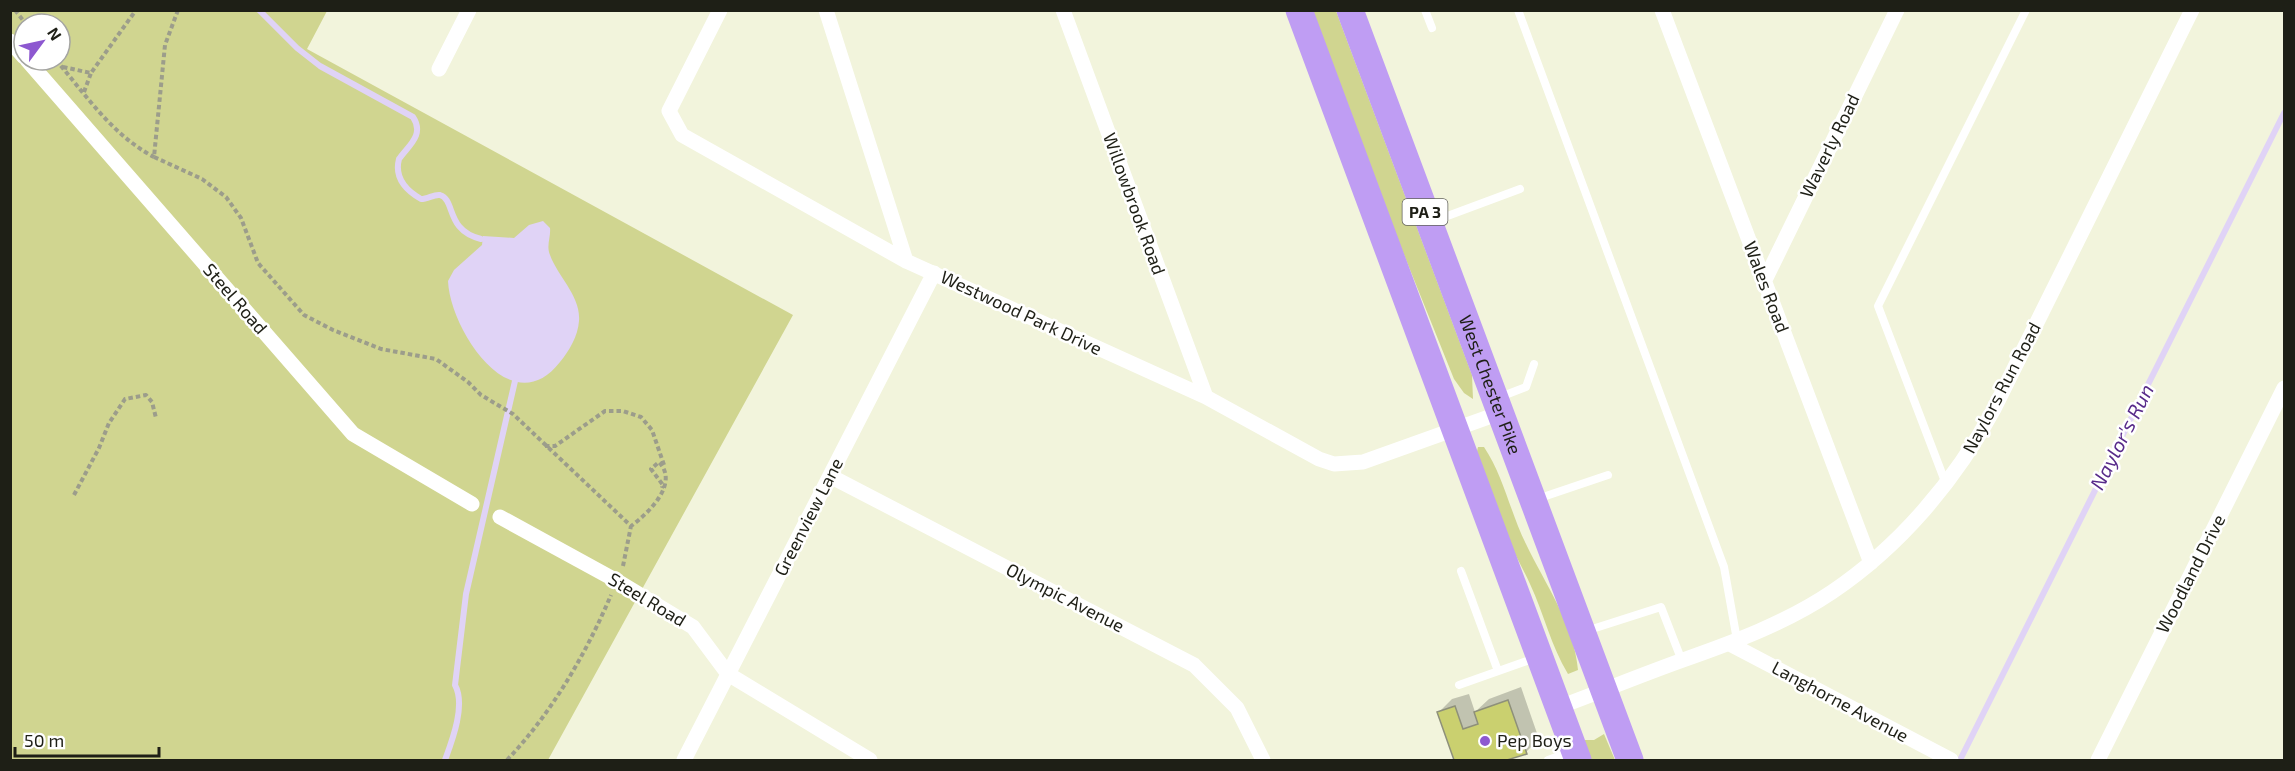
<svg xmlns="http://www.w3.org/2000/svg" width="2295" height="771" font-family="'Exo 2',sans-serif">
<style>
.green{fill:#d0d590;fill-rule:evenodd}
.water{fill:#e0d3f6}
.shadow{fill:#0003}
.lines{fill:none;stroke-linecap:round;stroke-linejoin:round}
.stream{stroke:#e0d3f6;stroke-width:6}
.building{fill:#cad06f;stroke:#8e907a;stroke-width:1.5}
.path{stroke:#9c9d8b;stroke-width:4;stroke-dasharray:4.5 3;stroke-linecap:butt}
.lane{stroke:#fff;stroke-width:8}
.street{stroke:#fff;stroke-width:15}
.highway{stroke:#bf9df3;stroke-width:27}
.poi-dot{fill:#8d58d0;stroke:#fff;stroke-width:2}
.labels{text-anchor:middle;stroke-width:5;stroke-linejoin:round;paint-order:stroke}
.shield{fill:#fff;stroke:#62625c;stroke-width:1.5}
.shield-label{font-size:16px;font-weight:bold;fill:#1e1f16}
.street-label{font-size:18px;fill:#1e1f16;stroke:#fff}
.poi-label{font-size:18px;fill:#1e1f16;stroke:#fff;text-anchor:start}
.water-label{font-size:20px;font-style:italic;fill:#582b8a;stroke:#fff}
</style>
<rect width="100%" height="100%" fill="#f2f4dc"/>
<path class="green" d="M10,11H327L307,49L793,315L548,760H11ZM24,24H60V60H24Z
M1306,11H1336L1472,375L1473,399L1464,393L1454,379Z
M1478,447H1484C1504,477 1510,512 1526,544C1545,584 1574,624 1578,670L1568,674C1551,646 1544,614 1530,584C1518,557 1469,474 1478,447Z
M1604,734L1615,760H1587L1580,740H1594Z"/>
<path class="water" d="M543,221L550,228C551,237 546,246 550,255C558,277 581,296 579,321C578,336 569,351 560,362C511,425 450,329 448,281L454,270L482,245L483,236L514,238L529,225Z"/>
<path class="shadow" d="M1521,687L1539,739L1526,752L1502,760H1455L1439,712L1452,699L1469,694L1475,712L1489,699Z"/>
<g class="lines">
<path class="stream" d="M259,10L297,48L320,66L413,117C425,135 408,146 399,159C394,178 407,191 421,199C428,199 434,194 440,195C456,200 445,230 481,239
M445,760C452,741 466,705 455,685L466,594L515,381
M1960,760L2284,113"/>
</g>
<path class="building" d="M1508,700L1527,754L1507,760H1454L1437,712L1455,706L1463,729L1478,724L1474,712Z"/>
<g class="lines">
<path class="path" d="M15,10L26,24
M178,10L165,45L154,157L202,179L226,197L241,218L258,263L304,315L333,330L381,349L436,359L468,382L481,395L513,414L631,526C650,512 679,483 659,462L651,469L663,485L662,488
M56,60C86,95 112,135 154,157
M63,67L91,73L136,10
M84,92L91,73
M545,446H555L605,411H623L641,417L652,430L664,465
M74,495L99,448L109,423L125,399L146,395L152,402L156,418
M623,566L631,526
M507,760C551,714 586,654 611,595"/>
<path class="lane" d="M1425,10L1432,28
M1518,10L1724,567L1737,640
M1434,221L1520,189
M1500,397L1526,387L1534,364
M1946,484L1878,306L2026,10
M1537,499L1608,475
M1461,571L1498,671
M1586,631L1661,607L1682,661
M1459,685L1535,658
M1548,760L1570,752"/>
<path class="street" d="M720,10L669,111L682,135L906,261L1206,397L1319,459L1334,464L1363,462L1500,413
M826,10L906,261
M1063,10L1206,397
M1662,10L1871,563
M10,41L24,57
M27,60L353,434L472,504
M439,69L469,10
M1764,282L1897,10
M830,476L1194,665L1237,708L1263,760
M500,517L617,581L693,627L728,674L870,760
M1730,644L1951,760
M1559,707C1600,692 1641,675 1683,660C1734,642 1786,623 1832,592C1900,546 1955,481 1994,409L2192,10
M684,760L934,273
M2098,760L2284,388"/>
<g class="highway">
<path d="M1299,10L1578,760"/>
<path id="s1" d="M1350,10L1630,760"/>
</g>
</g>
<circle class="poi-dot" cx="1485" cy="741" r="6"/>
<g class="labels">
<rect class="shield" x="1402.5" y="199" width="45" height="26" rx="4.5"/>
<g class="shield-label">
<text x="1425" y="218">PA 3</text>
</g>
<g class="street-label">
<text transform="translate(1830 146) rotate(-64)" y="6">Waverly Road</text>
<text transform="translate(1134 204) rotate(70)" y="6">Willowbrook Road</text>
<text transform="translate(1766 287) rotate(69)" y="6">Wales Road</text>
<text transform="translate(235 299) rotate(49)" y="6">Steel Road</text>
<text transform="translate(1021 313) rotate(25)" y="6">Westwood Park Drive</text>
<text dy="6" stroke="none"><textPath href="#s1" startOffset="400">West Chester Pike</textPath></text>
<text transform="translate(2002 388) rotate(-62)" y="6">Naylors Run Road</text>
<text transform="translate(809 517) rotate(-63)" y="6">Greenview Lane</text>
<text transform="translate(2191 574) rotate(-63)" y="6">Woodland Drive</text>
<text transform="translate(1065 598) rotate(27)" y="6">Olympic Avenue</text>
<text transform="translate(647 600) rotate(31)" y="6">Steel Road</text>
<text transform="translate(1840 702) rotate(28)" y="6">Langhorne Avenue</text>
</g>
<g class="poi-label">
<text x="1497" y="747">Pep Boys</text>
</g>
<g class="water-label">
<text transform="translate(2122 437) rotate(-63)" y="7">Naylor's Run</text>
</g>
</g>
<rect width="2295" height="771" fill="none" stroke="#1e1f16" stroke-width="24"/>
<g transform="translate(42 42) rotate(57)"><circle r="28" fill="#ffffff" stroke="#a5a5a2" stroke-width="1.5"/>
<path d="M0-4.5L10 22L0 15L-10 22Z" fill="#8d58d0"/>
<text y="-9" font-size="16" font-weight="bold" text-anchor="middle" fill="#1e1f16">N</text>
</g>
<path d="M15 747v9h144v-9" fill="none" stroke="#1e1f16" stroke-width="3"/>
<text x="24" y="747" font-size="18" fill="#1e1f16" stroke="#ffffff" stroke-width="4.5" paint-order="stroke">50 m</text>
</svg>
